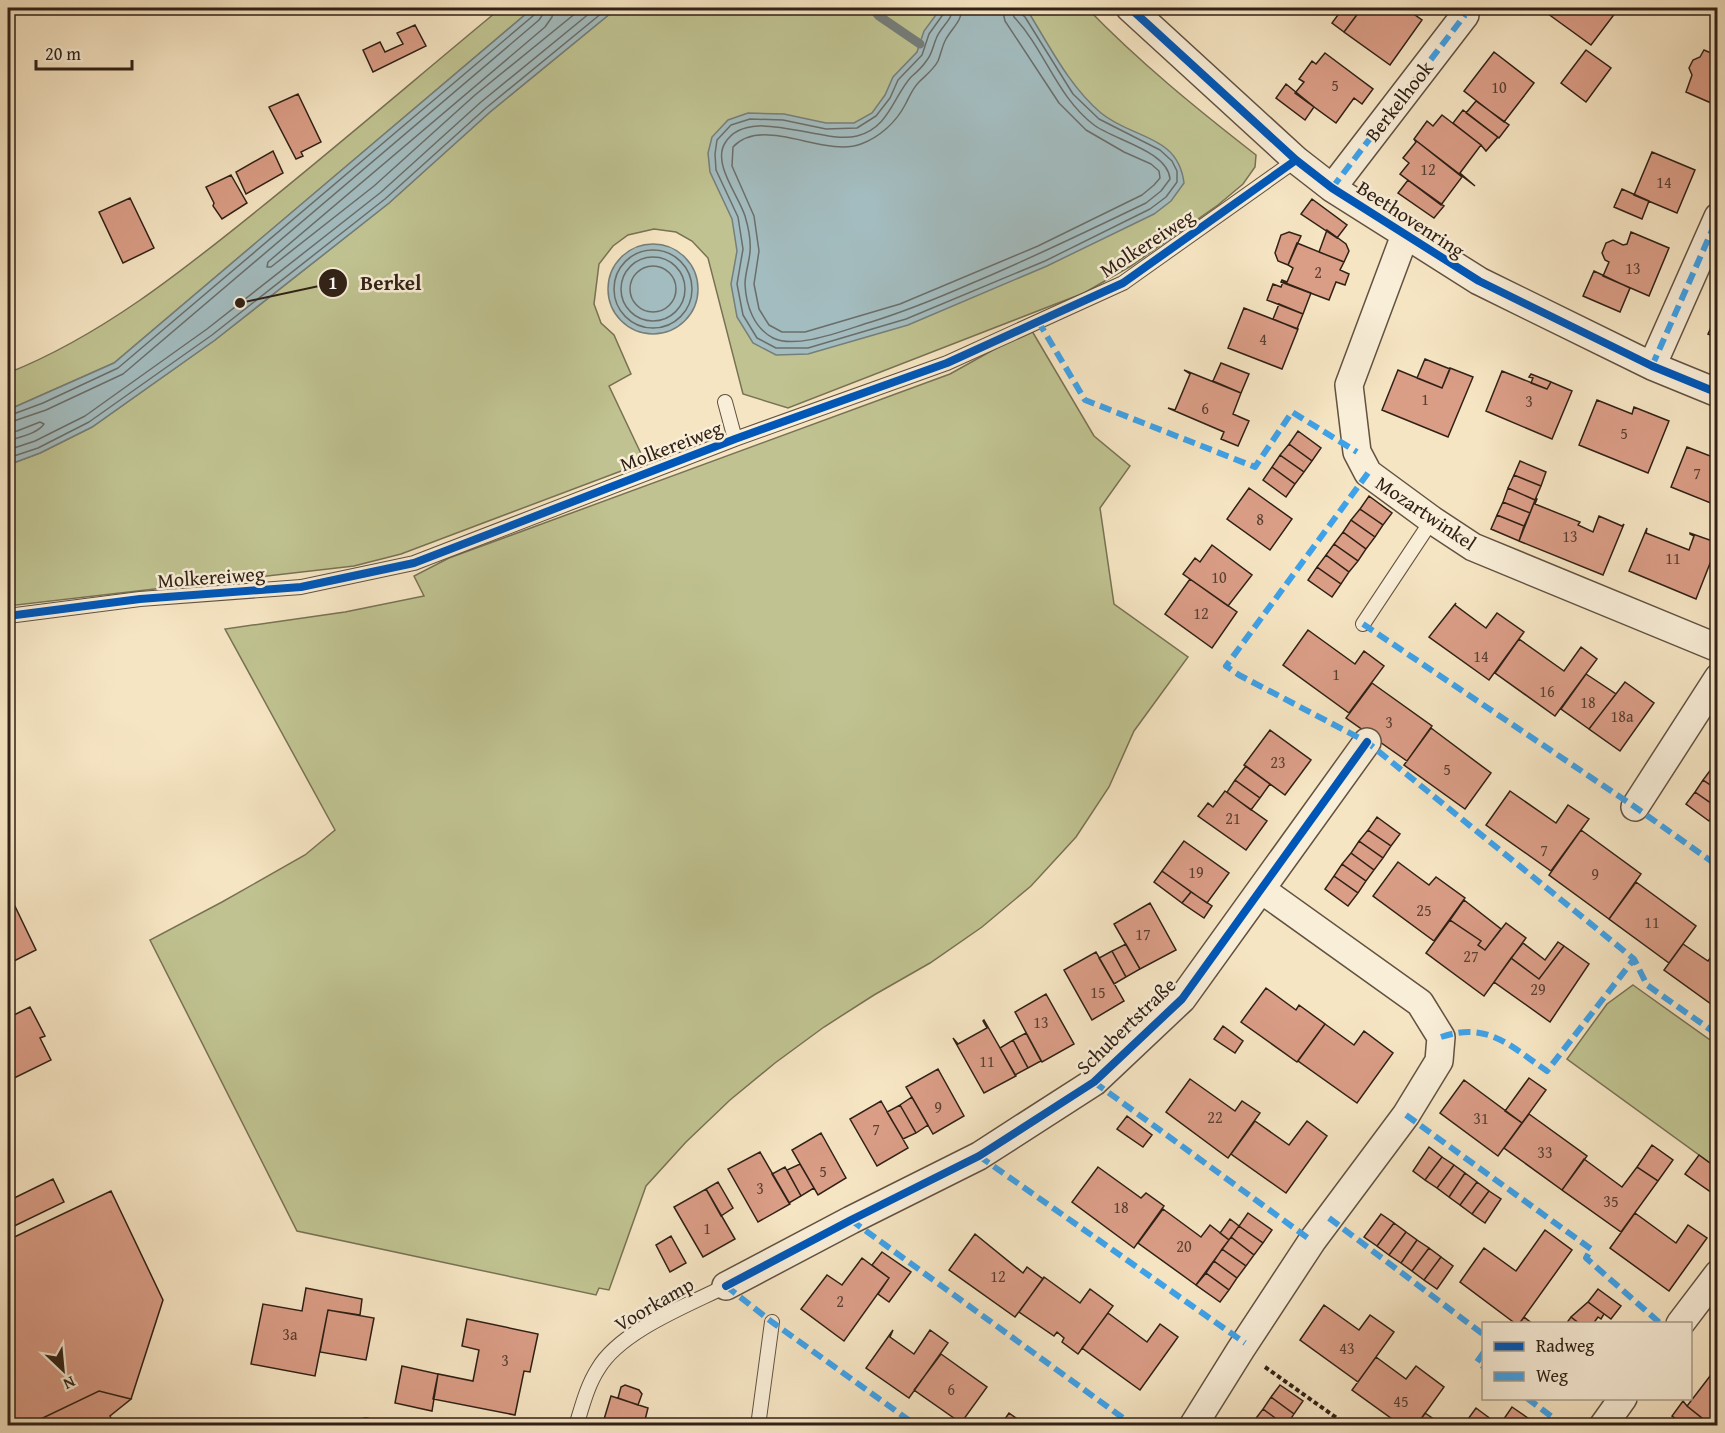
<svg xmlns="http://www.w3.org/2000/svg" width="1725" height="1433" font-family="'Gentium Book Plus',serif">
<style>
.green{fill:#c0c391;stroke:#787254;stroke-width:1.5}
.water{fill:#a3bcbf;stroke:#757e7b;stroke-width:1.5}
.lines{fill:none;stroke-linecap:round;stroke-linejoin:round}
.shore{stroke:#6a6e6a;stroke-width:1.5}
.stream{stroke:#757e7b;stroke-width:9}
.building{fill:#da9d86;stroke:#302116;stroke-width:1.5}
.service-casing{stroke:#625241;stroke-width:16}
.minor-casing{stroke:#625241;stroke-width:30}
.path{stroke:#302116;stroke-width:4;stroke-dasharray:4.5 3;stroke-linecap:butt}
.service{stroke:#f9eed8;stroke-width:14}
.minor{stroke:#f9eed8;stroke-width:27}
.quiet{stroke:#3ea2ea;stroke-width:6;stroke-dasharray:12 6;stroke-linecap:butt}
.cycleway-casing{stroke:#f9eed8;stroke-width:11}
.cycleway{stroke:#0057b8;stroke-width:8}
.labels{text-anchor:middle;stroke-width:5;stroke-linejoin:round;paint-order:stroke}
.number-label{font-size:16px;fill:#5a4032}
.street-label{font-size:20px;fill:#302116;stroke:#f9eed8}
.leader{fill:none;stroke:#302116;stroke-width:2}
.callout-dot{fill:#302116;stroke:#f9eed8;stroke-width:2}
.mark-label{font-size:18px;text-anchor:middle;font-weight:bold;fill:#fff}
.callout-label{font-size:21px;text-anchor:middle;font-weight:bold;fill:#302116;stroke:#f9eed8;stroke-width:5;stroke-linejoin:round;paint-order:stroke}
</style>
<rect width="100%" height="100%" fill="#f6e5c3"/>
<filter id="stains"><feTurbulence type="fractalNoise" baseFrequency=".00333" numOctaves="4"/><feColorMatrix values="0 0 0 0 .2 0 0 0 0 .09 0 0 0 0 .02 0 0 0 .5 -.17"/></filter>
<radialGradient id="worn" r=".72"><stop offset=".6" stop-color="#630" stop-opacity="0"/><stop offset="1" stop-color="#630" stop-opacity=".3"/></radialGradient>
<path class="green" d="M501,8H533L114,363L8,410V373C101,336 181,272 259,209C341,143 420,75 501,8Z
M617,8H1087C1139,62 1197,109 1256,155L1255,167L1243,184L1218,205L1131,266L1084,293L788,408L743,394L708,258L692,241L676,232L654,229L628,235L613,246L599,264L594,304L601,323L614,335L631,374L609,386L645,462L401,554L354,566L8,606V465L40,453L92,427L215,340L389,203L490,112Z
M1032,331L1094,436L1130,466L1100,508L1114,604L1188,657L1134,731L1109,787L1076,837L1031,886L982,927L930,963L874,995L824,1027L775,1063L730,1100L686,1142L646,1186L609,1290L599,1288L596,1295L297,1231L150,940L222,902L305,855L335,830L225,629L345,612L424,596L414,576L449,558L950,374L1002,345Z
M1633,985L1717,1045V1168L1567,1059L1607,1004Z"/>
<path class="water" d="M533,8H617L490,112L389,203L215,340L92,427L40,453L8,465V410L114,363Z
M941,8H1022L1029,13C1050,47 1070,87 1101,113C1132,139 1178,134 1184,183L1171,201L1154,214L1047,266L908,325L808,354L776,355L753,343L737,317L731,284L737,251L732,219L710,172L708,153L712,137L728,120L748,113L784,114L826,123H854L872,113L885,95L893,77L917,52L924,31Z
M608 289a45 45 0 1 1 90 0a45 45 0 1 1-90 0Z"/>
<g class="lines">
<path class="shore" d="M553,8L552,17L545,27L268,262L267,267H271L374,186L475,95L582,8
M946,8L944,13L929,34L922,55L898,80L890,98L876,116L857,128L826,129L783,120L750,119L731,125L717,140L715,154L716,170L738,217L743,249L737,284L743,315L757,338L776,348H808L906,319L1045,261L1150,209L1166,197L1177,182V171L1172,161L1160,150L1099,119L1073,94L1025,17L1020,13L1019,8
M953,8C952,21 940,27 936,39C933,46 932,54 927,60C923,66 917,72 911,77C893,97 889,128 857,136C822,145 748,104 725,143C712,164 739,196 745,216C748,226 751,241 750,252C749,263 745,274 745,284C746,306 754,328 773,338C797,350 847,329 871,322C906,311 938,298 970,284C1030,259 1088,231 1146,203L1161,191L1170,179C1168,151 1114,140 1094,125C1057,97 1045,50 1014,17L1011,8
M962,8C962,21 952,28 946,39C942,46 941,54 938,61C934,69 926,75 919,82C912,89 910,96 905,105C896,122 880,137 861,144C824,158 763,115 733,147L732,166L754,216L759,251L754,284L759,309L769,325L782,332H805L900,304L1038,246L1142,195L1154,185L1160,178L1159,171L1151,164L1124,152L1086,130L1059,103L1005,21L1002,8
M614 289a39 39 0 1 1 78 0a39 39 0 1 1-78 0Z
M621 289a32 32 0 1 1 64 0a32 32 0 1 1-64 0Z
M630 289a23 23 0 1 1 46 0a23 23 0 1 1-46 0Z
M8,416L43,403L118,368L534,15L537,8
M8,423L46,410L123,374L539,20L543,14L544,8
M8,432L17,431L40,422L44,424C37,434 19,437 8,441
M8,450L35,441L85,416L207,329L380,193L481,102L596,8
M8,458L38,448L89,422L212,335L385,199L486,108L608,8"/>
<path class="stream" d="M872,8L879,16L920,44"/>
</g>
<path class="building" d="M1343,8H1362L1344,32L1332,23Z
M1362,8H1405L1422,20L1390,65L1344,32Z
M1547,8H1619L1591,45L1544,11Z
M415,25L426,46L373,72L363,50L380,42L385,52L403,44L397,33Z
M1718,45V106L1686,92L1692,75L1689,68L1693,60L1700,57L1704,50L1711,53L1714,46Z
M1586,50L1611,68L1586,102L1561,83Z
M1494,52L1534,83L1504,122L1464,91Z
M1325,53L1373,89L1362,104L1354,98L1336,123L1295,93L1304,82L1299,79L1312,61L1316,64Z
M1286,84L1314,107L1305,120L1276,98Z
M298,94L321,142L301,152L303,156L296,159L269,107Z
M1476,101L1509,125L1499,138L1466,113Z
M1463,110L1498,137L1486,151L1481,145L1453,123Z
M1442,115L1481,145L1460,173L1475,186L1414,139L1427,121L1433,126Z
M1414,139L1462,177L1441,205L1400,174L1409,163L1403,158L1416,142Z
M273,151L283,173L246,194L236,172Z
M1652,152L1695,170L1677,213L1634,195Z
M231,175L247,203L222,219L213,206L214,203L206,187Z
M1408,180L1444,206L1434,218L1398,193Z
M1622,189L1649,201L1642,219L1614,207Z
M130,198L154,248L123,263L99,212Z
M1312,199L1347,225L1337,238L1301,214Z
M1327,230L1346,244L1349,251L1344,262L1319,252Z
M1289,232L1301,236L1288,265L1278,261L1275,253L1281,235Z
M1631,232L1669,248L1649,296L1603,276L1609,262L1605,260L1602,253L1606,243L1613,240L1623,245L1627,244Z
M1297,243L1344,262L1340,270L1349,274L1345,285L1336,282L1329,300L1281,282L1282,280L1287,282L1293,268L1288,265Z
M1594,271L1630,288L1620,312L1583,296Z
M1283,282L1311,293L1303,314L1267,300L1273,284L1281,287Z
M1279,304L1303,314L1297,329L1273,319Z
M1244,308L1298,329L1282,369L1228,348Z
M1718,312V338L1708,334Z
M1425,359L1450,369L1442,388L1417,378Z
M1221,363L1249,374L1241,393L1213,381Z
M1450,368L1473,377L1448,437L1382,410L1398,370L1442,388Z
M1184,370L1241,393L1233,414L1249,421L1238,446L1221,439L1224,432L1168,408L1175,410L1190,374Z
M1502,371L1547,389L1551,382L1572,391L1552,439L1486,411Z
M1531,374L1551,382L1547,389L1531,383L1533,378L1529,377Z
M1597,400L1632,414L1634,407L1669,421L1648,473L1579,445Z
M1298,431L1321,448L1312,461L1289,444Z
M1289,444L1312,461L1304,472L1280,455Z
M1687,447L1718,459V506L1671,487Z
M1280,455L1304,472L1295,484L1272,467Z
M1520,461L1546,472L1541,486L1514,475Z
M1272,467L1295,484L1286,497L1263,480Z
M1514,475L1541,486L1535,500L1508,488Z
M1249,488L1292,519L1270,550L1227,519Z
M1508,488L1535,500L1530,513L1503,502Z
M1369,496L1392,513L1383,525L1360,509Z
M1536,498L1537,499L1535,504L1580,522L1578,525L1593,532L1599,516L1622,526L1624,524L1603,575L1519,541Z
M1503,502L1530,513L1524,526L1497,515Z
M1360,509L1383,525L1375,537L1351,520Z
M1497,515L1524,526L1519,541L1491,529Z
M1351,520L1375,537L1366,549L1343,532Z
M1647,528L1646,533L1689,550L1694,536L1690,534V533L1718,543L1696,599L1629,571Z
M1343,532L1366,549L1358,561L1334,544Z
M1334,544L1358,561L1349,572L1326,555Z
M1212,545L1252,575L1228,606L1183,574L1195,558L1200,562Z
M1718,547V569L1709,566Z
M1326,555L1349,572L1341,584L1317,567Z
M1317,567L1341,584L1332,597L1308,580Z
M1190,579L1237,612L1212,648L1165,614Z
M1456,603L1455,605L1486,628L1497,613L1524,632L1489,680L1429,637Z
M1308,630L1355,664L1364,651L1384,666L1349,713L1283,665Z
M1519,639L1564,671L1581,647L1597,659L1555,716L1495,673Z
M1586,674L1616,694L1589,729L1561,709Z
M1625,682L1654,703L1620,751L1589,729Z
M1372,683L1432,726L1407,761L1346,718Z
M1431,728L1491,773L1465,809L1404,765Z
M1270,730L1311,760L1285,795L1244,765Z
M1718,760V772L1712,768Z
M1246,766L1270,784L1260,798L1235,780Z
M1712,768L1718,772V790L1703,780Z
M1235,780L1260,798L1251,810L1227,792Z
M1703,780L1718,790V808L1695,792Z
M1225,791L1267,821L1246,850L1198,816L1208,803L1213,807Z
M1510,791L1556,823L1568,805L1589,819L1551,871L1486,825Z
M1695,792L1718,808L1709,821L1686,804Z
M1377,817L1400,834L1391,846L1368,830Z
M1368,830L1391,846L1383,858L1359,841Z
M1581,830L1641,874L1609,919L1549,875Z
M1184,841L1229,873L1207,903L1162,871Z
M1359,841L1383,858L1374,870L1351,853Z
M1351,853L1374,870L1366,881L1342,864Z
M1398,862L1429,885L1436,877L1465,898L1434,941L1373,896Z
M1342,864L1366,881L1358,893L1334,876Z
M1162,871L1191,892L1182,903L1154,882Z
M1334,876L1358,893L1348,906L1325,889Z
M1636,882L1696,926L1669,963L1609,919Z
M1191,892L1212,906L1204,918L1182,903Z
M11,898L36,950L8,964V900Z
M1464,900L1501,929L1485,950L1478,945L1481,941L1450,920Z
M1150,903L1176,950L1140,969L1114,924Z
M1450,920L1481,941L1478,945L1485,950L1506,923L1526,938L1484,996L1426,953Z
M1558,942L1564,946L1539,979L1511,958L1523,943L1545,960Z
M1126,944L1140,969L1126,977L1112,951Z
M1683,944L1708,961L1718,948V1009L1664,970Z
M1564,946L1589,964L1550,1022L1494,982L1511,958L1539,979Z
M1112,951L1126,977L1114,984L1099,958Z
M1096,952L1124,1001L1092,1020L1064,970Z
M1266,988L1296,1010L1299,1005L1325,1024L1297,1062L1241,1022Z
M1046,994L1074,1044L1042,1062L1015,1012Z
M30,1007L45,1036L40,1038L51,1060L8,1081V1012L10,1017Z
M984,1020L1016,1076L984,1093L953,1038L958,1044L987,1028L983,1021Z
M1325,1024L1354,1045L1364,1031L1393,1053L1357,1103L1298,1061Z
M1223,1026L1243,1041L1235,1053L1214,1039Z
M1026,1033L1041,1061L1028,1068L1013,1040Z
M1013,1040L1028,1068L1015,1075L1000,1048Z
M938,1069L964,1116L933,1134L906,1087Z
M1529,1078L1546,1090L1522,1123L1505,1111Z
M1190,1079L1235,1111L1242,1101L1260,1113L1228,1158L1166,1112Z
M1464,1080L1522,1123L1498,1156L1440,1113Z
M912,1097L928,1125L916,1133L900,1105Z
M881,1101L908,1148L877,1166L850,1119Z
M900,1105L916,1133L903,1139L887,1112Z
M1529,1114L1587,1156L1562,1190L1504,1148Z
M1127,1116L1152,1135L1143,1147L1117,1129Z
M1255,1121L1289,1145L1307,1121L1327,1136L1286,1193L1231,1154Z
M821,1133L846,1178L818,1195L792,1150Z
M1652,1145L1673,1160L1658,1181L1637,1167Z
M1429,1147L1442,1157L1425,1180L1413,1171Z
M760,1152L790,1204L758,1222L728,1169Z
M1699,1155L1718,1169V1197L1685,1174Z
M1442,1157L1454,1165L1437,1188L1425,1180Z
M1584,1159L1622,1187L1637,1167L1658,1181L1621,1232L1562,1190Z
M800,1164L814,1188L801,1196L787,1170Z
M1454,1165L1465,1173L1449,1197L1437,1188Z
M785,1167L801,1196L789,1203L772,1174Z
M1098,1167L1141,1198L1146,1193L1164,1206L1134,1248L1072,1202Z
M1465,1173L1477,1182L1460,1205L1449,1197Z
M53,1179L64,1202L8,1229V1201Z
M718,1182L733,1208L721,1216L706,1189Z
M1477,1182L1489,1191L1472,1214L1460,1205Z
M706,1189L735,1239L703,1257L674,1207Z
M111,1191L163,1300L131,1399L99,1391L26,1426H8V1240Z
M1489,1191L1501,1199L1485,1223L1472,1214Z
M1163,1209L1201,1237L1210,1225L1229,1240L1196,1285L1138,1243Z
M1248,1213L1272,1230L1263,1243L1239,1226Z
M1635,1213L1676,1243L1688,1225L1707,1238L1669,1291L1610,1248Z
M1381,1214L1394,1223L1377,1246L1364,1237Z
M1230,1219L1239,1226L1229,1240L1220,1233Z
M1394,1223L1406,1232L1389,1255L1377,1246Z
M1239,1226L1263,1243L1254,1255L1231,1237Z
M1545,1230L1572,1250L1519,1324H1516L1460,1282L1484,1248L1516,1271Z
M1406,1232L1417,1240L1401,1263L1389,1255Z
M975,1234L1023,1273L1027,1267L1043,1279L1015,1317L949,1270Z
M671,1236L686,1263L670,1272L656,1245Z
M1231,1237L1254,1255L1246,1266L1222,1249Z
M1417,1240L1429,1248L1412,1271L1401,1263Z
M1429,1248L1441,1257L1424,1280L1412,1271Z
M1222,1249L1246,1266L1237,1278L1214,1261Z
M882,1252L911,1272L889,1302L878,1294L889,1278L872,1265Z
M1441,1257L1453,1266L1437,1289L1424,1280Z
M862,1258L889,1278L844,1341L801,1309L827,1275L842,1285Z
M1214,1261L1237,1278L1229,1290L1206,1273Z
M1206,1273L1229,1290L1220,1302L1196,1285Z
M1044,1277L1080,1303L1090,1289L1113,1306L1078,1354L1062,1342L1064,1338L1057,1332L1054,1336L1019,1312Z
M306,1288L362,1299L360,1315L328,1310L315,1376L251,1364L263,1304L302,1311Z
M1598,1289L1621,1306L1611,1319L1588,1302Z
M1588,1302L1604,1314L1601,1319L1598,1317L1593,1324H1580L1571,1317Z
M1324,1305L1359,1330L1370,1315L1394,1332L1358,1382L1300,1340Z
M328,1310L374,1318L366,1360L320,1352Z
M1108,1313L1147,1342L1160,1324L1178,1337L1140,1390L1082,1348Z
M1524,1317L1533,1324H1519Z
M1571,1317L1580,1324H1566Z
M467,1319L538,1334L530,1372L524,1371L515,1415L433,1399L438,1374L473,1381L479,1350L462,1346Z
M893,1330L890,1337L914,1354L930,1330L948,1343L909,1398L866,1368Z
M941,1354L987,1387L961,1423L914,1390Z
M1376,1357L1406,1379L1416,1366L1444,1387L1416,1426H1402L1352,1390Z
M402,1366L438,1374L432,1411L395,1403Z
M1717,1367L1718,1426H1712L1687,1406Z
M625,1385L639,1390L642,1394L638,1405L618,1398L621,1387Z
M1280,1385L1303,1401L1294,1414L1271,1397Z
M99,1391L131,1399L110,1416L115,1426H26Z
M611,1396L648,1408L645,1420L661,1426H602Z
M1271,1397L1294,1414L1286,1426L1263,1409Z
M1683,1401L1687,1406L1712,1426H1685L1672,1416Z
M1512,1407L1538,1425V1426H1499Z
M1476,1408L1499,1425H1500L1463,1426Z
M1263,1409L1286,1426H1260L1254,1421Z
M1009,1413L1027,1426H1000Z
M1425,1413L1444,1426H1416Z
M790,1419L832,1425V1426H789Z"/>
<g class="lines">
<g class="service-casing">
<path id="service" d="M725,402L735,439
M8,616L140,599L301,587L414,563L735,439L947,363L1123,283L1296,160
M1363,624L1432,520
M366,1425L369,1426
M576,1426C582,1407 587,1386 598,1369C620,1331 688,1305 726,1286
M758,1426L772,1322"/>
</g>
<g class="minor-casing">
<path id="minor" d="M1130,8L1296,160L1332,188L1479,281L1652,366L1718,393
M1332,188L1465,15
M1405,235L1349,385L1357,452L1368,473L1432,520L1473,547L1718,648
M1652,366L1718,217
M1635,807L1718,678
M726,1286L851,1220L979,1156L1094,1082L1182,999L1367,742
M1680,1324L1718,1274
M1193,1426L1241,1349L1312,1241L1406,1115L1439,1061L1441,1037L1420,1003L1262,890
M1603,1426L1623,1398"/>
</g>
<path class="path" d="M1265,1367L1348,1426"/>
<use href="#service" class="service"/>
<use href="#minor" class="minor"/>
<path class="quiet" d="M1332,188L1465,15
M1038,321L1085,400L1255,467L1292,412L1357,452
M1652,366L1718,217
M1368,473L1226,666L1239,675L1367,742L1634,959L1647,985L1718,1035
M1363,624L1635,807L1718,866
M1441,1037C1488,1021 1510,1046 1547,1071L1634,959
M1094,1082L1312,1241
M1406,1115L1591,1249L1586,1258L1661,1324
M979,1156L1245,1343
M1329,1218L1484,1335
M851,1220L1134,1426
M726,1286L772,1322L917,1426
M1484,1352L1477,1362L1484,1367
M1527,1398L1564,1426
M1194,1425L1195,1426"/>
<g class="cycleway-casing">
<path id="cycleway" d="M1130,8L1296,160L1332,188L1479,281L1652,366L1718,393
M8,616L140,599L301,587L414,563L735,439L947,363L1123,283L1296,160
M726,1286L851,1220L979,1156L1094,1082L1182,999L1367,742"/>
</g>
<use href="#cycleway" class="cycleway"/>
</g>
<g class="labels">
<g class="number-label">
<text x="1335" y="91">5</text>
<text x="1499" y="93">10</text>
<text x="1428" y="175">12</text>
<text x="1664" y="188">14</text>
<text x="1633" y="274">13</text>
<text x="1318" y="278">2</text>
<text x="1263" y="345">4</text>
<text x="1425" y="405">1</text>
<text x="1529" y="407">3</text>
<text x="1205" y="414">6</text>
<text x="1624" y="439">5</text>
<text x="1697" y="479">7</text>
<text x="1260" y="525">8</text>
<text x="1570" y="542">13</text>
<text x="1673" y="564">11</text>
<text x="1219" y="583">10</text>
<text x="1201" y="619">12</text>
<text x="1481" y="662">14</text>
<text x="1336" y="680">1</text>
<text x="1547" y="697">16</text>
<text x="1588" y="708">18</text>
<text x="1622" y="722">18a</text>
<text x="1389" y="728">3</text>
<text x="1278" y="768">23</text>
<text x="1447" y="775">5</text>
<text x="1233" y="824">21</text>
<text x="1544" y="856">7</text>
<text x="1196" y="878">19</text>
<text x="1595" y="880">9</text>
<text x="1424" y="916">25</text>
<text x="1652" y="928">11</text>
<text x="1143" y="940">17</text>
<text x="1471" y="962">27</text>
<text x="1538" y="995">29</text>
<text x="1098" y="998">15</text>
<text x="1041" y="1028">13</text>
<text x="987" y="1067">11</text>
<text x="938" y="1113">9</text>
<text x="1215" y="1123">22</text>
<text x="1481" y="1124">31</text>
<text x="876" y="1135">7</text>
<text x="1545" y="1158">33</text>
<text x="823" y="1177">5</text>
<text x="760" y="1194">3</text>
<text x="1611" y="1207">35</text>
<text x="1121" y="1213">18</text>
<text x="707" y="1234">1</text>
<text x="1184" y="1252">20</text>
<text x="998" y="1282">12</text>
<text x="840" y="1307">2</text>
<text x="290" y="1340">3a</text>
<text x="1347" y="1354">43</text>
<text x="505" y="1366">3</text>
<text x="951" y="1395">6</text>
<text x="1401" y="1407">45</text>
</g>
<g class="street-label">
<text transform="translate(1399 101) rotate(-52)" y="7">Berkelhook</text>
<text transform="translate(1411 219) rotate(33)" y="7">Beethovenring</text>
<text transform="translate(1147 243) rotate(-33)" y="7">Molkereiweg</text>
<text transform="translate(671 446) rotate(-21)" y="7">Molkereiweg</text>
<text transform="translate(1426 513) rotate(34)" y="7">Mozartwinkel</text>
<text transform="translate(211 577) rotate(-4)" y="7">Molkereiweg</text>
<text transform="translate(1126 1026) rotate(-44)" y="7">Schubertstraße</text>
<text transform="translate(654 1304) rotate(-30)" y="7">Voorkamp</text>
</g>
</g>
<path class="leader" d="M240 303L333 283"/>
<g class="callout-dot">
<circle cx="240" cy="303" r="6"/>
<circle cx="333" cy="283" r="15"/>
</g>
<g class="mark-label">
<text x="333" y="289">1</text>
</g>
<g class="callout-label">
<text x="391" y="290">Berkel</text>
</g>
<rect width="1725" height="1433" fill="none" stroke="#f6e5c3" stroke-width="30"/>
<rect x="9" y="9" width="1707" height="1415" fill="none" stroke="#302116" stroke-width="3"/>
<rect x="15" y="15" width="1695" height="1403" fill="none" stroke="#302116" stroke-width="1.5"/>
<rect x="1482" y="1322" width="210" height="78" fill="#f9eed8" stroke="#a99c8a" stroke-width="1.5"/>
<rect x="1494" y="1342" width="30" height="9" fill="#0057b8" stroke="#a99c8a" stroke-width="1.5"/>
<text x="1536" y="1352" font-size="18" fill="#302116">Radweg</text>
<rect x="1494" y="1372" width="30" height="9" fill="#3ea2ea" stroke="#a99c8a" stroke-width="1.5"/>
<text x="1536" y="1382" font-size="18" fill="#302116">Weg</text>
<g transform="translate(63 1370) rotate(154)" stroke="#f9eed8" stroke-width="4.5" paint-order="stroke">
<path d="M0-4.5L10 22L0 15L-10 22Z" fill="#302116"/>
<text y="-9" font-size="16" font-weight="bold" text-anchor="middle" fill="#302116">N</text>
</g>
<path d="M36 60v9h96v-9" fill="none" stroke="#302116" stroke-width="3"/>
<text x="45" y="60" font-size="18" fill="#302116" stroke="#f9eed8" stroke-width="4.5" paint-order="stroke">20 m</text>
<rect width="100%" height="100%" filter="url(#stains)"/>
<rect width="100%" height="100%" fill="url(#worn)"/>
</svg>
